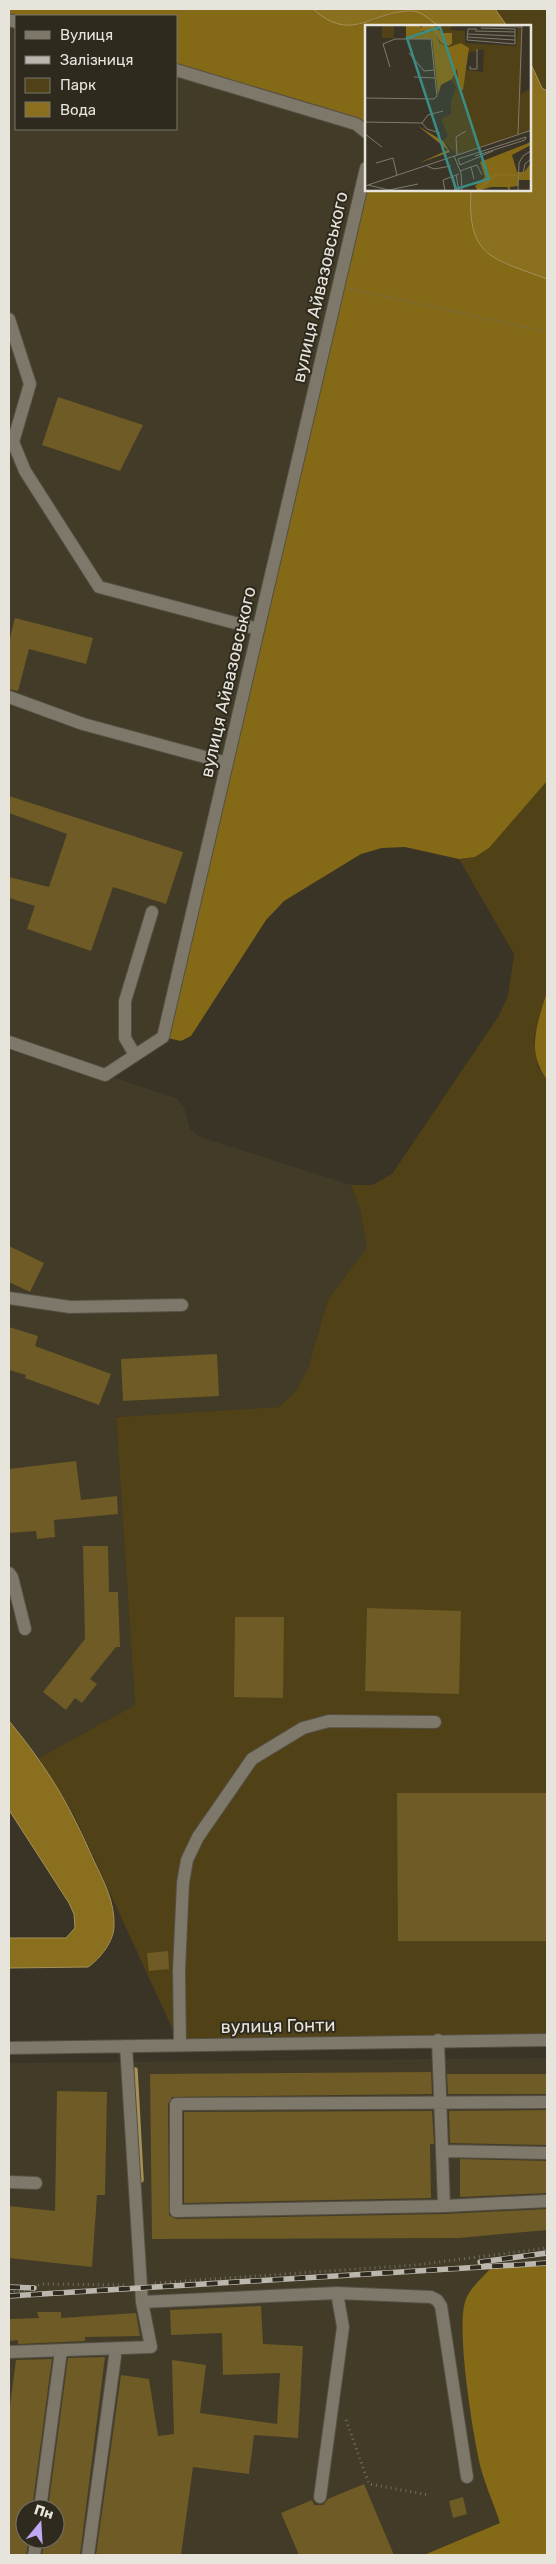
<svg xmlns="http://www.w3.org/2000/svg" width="556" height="2564" font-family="Rubik,sans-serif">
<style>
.built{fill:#423b27;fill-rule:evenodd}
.green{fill:#514116}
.forest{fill:#846916}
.water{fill:#8a6f1f;stroke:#a69258}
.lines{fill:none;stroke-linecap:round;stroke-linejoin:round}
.stream{stroke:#a69258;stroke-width:5.5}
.building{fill:#6e5b25}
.minor-casing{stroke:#545045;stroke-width:14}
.path{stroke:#736e63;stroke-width:3;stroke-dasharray:1 4;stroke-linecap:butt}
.minor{stroke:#7e786a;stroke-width:12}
.rail-casing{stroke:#bbb7ae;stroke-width:5.5}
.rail{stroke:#2f2a1e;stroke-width:4;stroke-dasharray:11;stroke-linecap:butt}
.labels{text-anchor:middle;stroke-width:4;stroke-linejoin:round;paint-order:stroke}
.street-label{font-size:18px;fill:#e7e4dc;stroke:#2f2a1e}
.inset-river{fill:none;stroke:#8a6f1f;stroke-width:2.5}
.inset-road{fill:none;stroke:#7f7a6f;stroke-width:1}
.view{fill:#3a8c84;fill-opacity:0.15;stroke:#3a8c84;stroke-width:2.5}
.inset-edge{fill:none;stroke:#e7e4dc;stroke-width:2.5}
</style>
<rect width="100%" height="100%" fill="#3a3427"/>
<path class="built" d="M9,20L16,22V129H176V70L366,132V168L163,1037L106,1075L176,1098L184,1107L190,1129L200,1137L351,1185L360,1209L367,1248L328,1299L308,1368L296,1391L279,1407L116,1417L135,1705L39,1758L9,1721Z
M547,2058V2555H9V2063ZM25,2509H55V2539H25Z"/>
<path class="green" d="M495,9H547V91C527,78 530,47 530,26H507Z
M547,781V991L534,1037L538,1067L547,1080V2040L180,2045L75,1817L39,1758L135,1705L116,1417L279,1407L296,1391L308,1368L328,1299L367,1248L360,1209L351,1185H372L392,1174L498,1017L508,996L514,954L459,859L475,857L489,848Z"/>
<path class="forest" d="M9,9H313C357,48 383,2 422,13C429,15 436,22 441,26H366V132L176,70V16H16L9,20Z
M366,190H471L470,203L501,262L547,279V781L489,848L475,857L459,859L405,847L382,848L361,854L284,901L266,920L191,1036L181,1041L163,1037Z
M547,991V1080C525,1049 538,1024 547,991Z
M547,2263V2555H424L500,2523C494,2504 485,2485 480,2465C473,2435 455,2325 466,2299C471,2287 483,2277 492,2267Z"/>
<path class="water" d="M313,9H495L507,26C494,26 451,29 441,26C430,23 425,11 411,11C372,11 352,44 313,9Z
M530,62L542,88L547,91V279C492,258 467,258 471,190H530Z
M9,1721C48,1768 69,1804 94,1861C104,1882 115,1902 114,1926C114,1941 100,1959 88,1967L9,1968V1938H66L75,1928L74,1914L69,1903L9,1810Z"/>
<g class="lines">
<path class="stream" d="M135,2070L141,2180"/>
</g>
<path class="building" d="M58,397L143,425L120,471L42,445Z
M15,618L93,638L86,664L29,649L18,691L9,689V642Z
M9,796L183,852L166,904L113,887L91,951L27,929L35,906L9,898V877L49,887L67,834L9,813Z
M9,1246L44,1263L30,1292L9,1282Z
M9,1327L38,1336L35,1346L111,1374L99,1405L25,1378L26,1375L9,1370Z
M217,1354L219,1396L123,1401L121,1359Z
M76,1461L81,1500L117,1496L118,1514L54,1520L55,1537L37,1539L36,1531L9,1533V1469Z
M83,1546H108L109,1592H118L120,1647H116L90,1679L97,1684L82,1703L75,1698L66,1710L43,1692L85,1639Z
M367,1608L461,1611L459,1694L365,1691Z
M235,1617H284L283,1698L234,1697Z
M397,1793H547V1941H398Z
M168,1951L169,1969L149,1971L147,1953Z
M431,2072L432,2094L172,2097L168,2104L169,2215L176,2219L444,2214L547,2209V2230L459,2238L152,2239L150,2074Z
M447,2074H547V2094H448Z
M57,2091L107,2092L105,2195H97L92,2267L9,2258V2206L55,2211Z
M547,2110V2145L450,2143L449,2111Z
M432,2111L434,2144H430L431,2198L184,2203V2112Z
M460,2159L547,2161V2193L460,2197Z
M261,2306L263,2344L303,2346L298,2438L254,2435L249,2474L193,2467L181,2555H96L121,2375L149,2379L158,2436L174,2434L172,2360L206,2365L200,2413L277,2424L280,2373L223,2375L222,2333L171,2335L170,2310Z
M37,2312H61V2318L136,2313L140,2336L85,2337V2341L18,2344V2340L9,2341V2319L39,2318Z
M105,2357L80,2555H42L45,2539H55V2509H48L68,2358Z
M52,2359L32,2509H25V2539H29L26,2555H9V2413L16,2360Z
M364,2484L394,2555H299L281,2513L312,2500L314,2505H323L328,2499Z
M463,2497L467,2514L453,2518L449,2501Z"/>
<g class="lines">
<g class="minor-casing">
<path id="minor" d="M9,20L16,22
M176,70L356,124L366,132
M9,319L30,384L13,442L25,471L99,587L258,629
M9,697L83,724L227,763
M9,1042L105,1075L163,1037L366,168
M135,1055L125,1038V1001L152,912
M9,1298L70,1307L182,1305
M9,1573L12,1577L25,1629
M438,2040L444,2206
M180,2045L179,1970L183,1883L187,1860L198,1837L252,1759L303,1728L329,1721L435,1722
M9,2048L547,2040
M547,2102L176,2104V2211L444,2206L547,2201
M443,2151L547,2153
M9,2182L36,2183
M337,2293L431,2297L437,2300L441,2306L467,2477
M142,2302L337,2293L343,2327L320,2497
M9,2352L151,2347L142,2302L126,2046
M40,2509L61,2351
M34,2555L37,2539
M88,2555L116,2349"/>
</g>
<path class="path" d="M351,289L547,332
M155,2283L416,2265L547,2248
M9,2291H22L42,2284L126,2285
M346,2420L369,2484L429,2495"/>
<use href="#minor" class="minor"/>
<g class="rail-casing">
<path id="rail" d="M480,2262L547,2253
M9,2287L34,2288
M9,2296L547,2263"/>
</g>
<use href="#rail" class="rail"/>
</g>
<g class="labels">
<g class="street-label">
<text transform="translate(320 287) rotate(-77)" y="6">вулиця Айвазовського</text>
<text transform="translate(228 682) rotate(-77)" y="6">вулиця Айвазовського</text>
<text transform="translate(278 2026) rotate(-1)" y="6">вулиця Гонти</text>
</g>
</g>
<g transform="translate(365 25)">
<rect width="166" height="166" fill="#3a3427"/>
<path d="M17,0H29V13H17ZM68,0H88L85,5L100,6V18L151,21L153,2H157L156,69L166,63V105L92,130L78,116L83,111L76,94L86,89V76L91,62L86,55L92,44L118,47L119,24L103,28L104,23L96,18L84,22L87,8H76Z" fill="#514116"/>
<path d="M41,0H55L57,7L69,6L75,18L84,22L96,18L104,23L98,65L94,64L92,44L87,54L76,60L73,70L67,14H41ZM166,117V120L147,130L152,147H159L166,138V155H153V161L145,162V166L142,162H126L113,166L110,161L120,152L115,137Z" fill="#846916"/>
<path d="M58,0H68L77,8H87V18L84,21L76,18L68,6H54ZM53,101L78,116L85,127L54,138L83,125Z" fill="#8a6f1f"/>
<path class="inset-river" d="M112,166L130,150H151"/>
<path class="inset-road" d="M95,0L157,2M112,4H103L102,15L150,19V4L116,3M110,6L150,7M103,9L150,11M102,12L150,15M44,28L59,46L69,45M105,41V44H112V24M49,52L70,53M0,73L69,74L72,71L66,14H30L18,19L25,42M0,97L57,98L63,90L78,86M57,98L62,104L75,108M0,109L17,122M153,109L157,0M128,126L95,140L93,134L161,112M92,130L91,112L101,106M89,131L96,148L97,166M110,131L160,115L161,112M11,138L28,133L32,150M62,141L69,144L86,141M106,142L112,140L117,150M95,146L106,142L109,154M158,148L160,139L167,133M91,150L94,166M88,151L90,166M3,160L24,165L53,159M0,161L167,105M80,166L78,155L94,149M153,166L154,138L158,131L167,125"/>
<path class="view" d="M75,2L124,154L91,164L42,13Z"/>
<rect width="166" height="166" class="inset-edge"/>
</g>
<rect width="556" height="2564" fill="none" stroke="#e7e4dc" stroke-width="20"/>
<rect x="15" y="15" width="162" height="115" fill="#2f2a1e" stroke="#79746a"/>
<rect x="25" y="31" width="25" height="8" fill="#7e786a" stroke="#79746a"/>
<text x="60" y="40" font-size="15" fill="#e7e4dc">Вулиця</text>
<rect x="25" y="56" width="25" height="8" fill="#bbb7ae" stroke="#79746a"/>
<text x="60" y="65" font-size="15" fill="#e7e4dc">Залізниця</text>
<rect x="25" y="78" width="25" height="15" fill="#514116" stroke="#79746a"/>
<text x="60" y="90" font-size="15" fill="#e7e4dc">Парк</text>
<rect x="25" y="102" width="25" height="15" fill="#8a6f1f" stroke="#79746a"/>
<text x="60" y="115" font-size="15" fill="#e7e4dc">Вода</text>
<g transform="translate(40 2524) rotate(18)"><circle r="24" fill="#2f2a1e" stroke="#79746a"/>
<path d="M0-4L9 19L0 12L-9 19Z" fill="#c1a8f3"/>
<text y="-8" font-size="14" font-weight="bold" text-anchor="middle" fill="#e7e4dc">Пн</text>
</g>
</svg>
